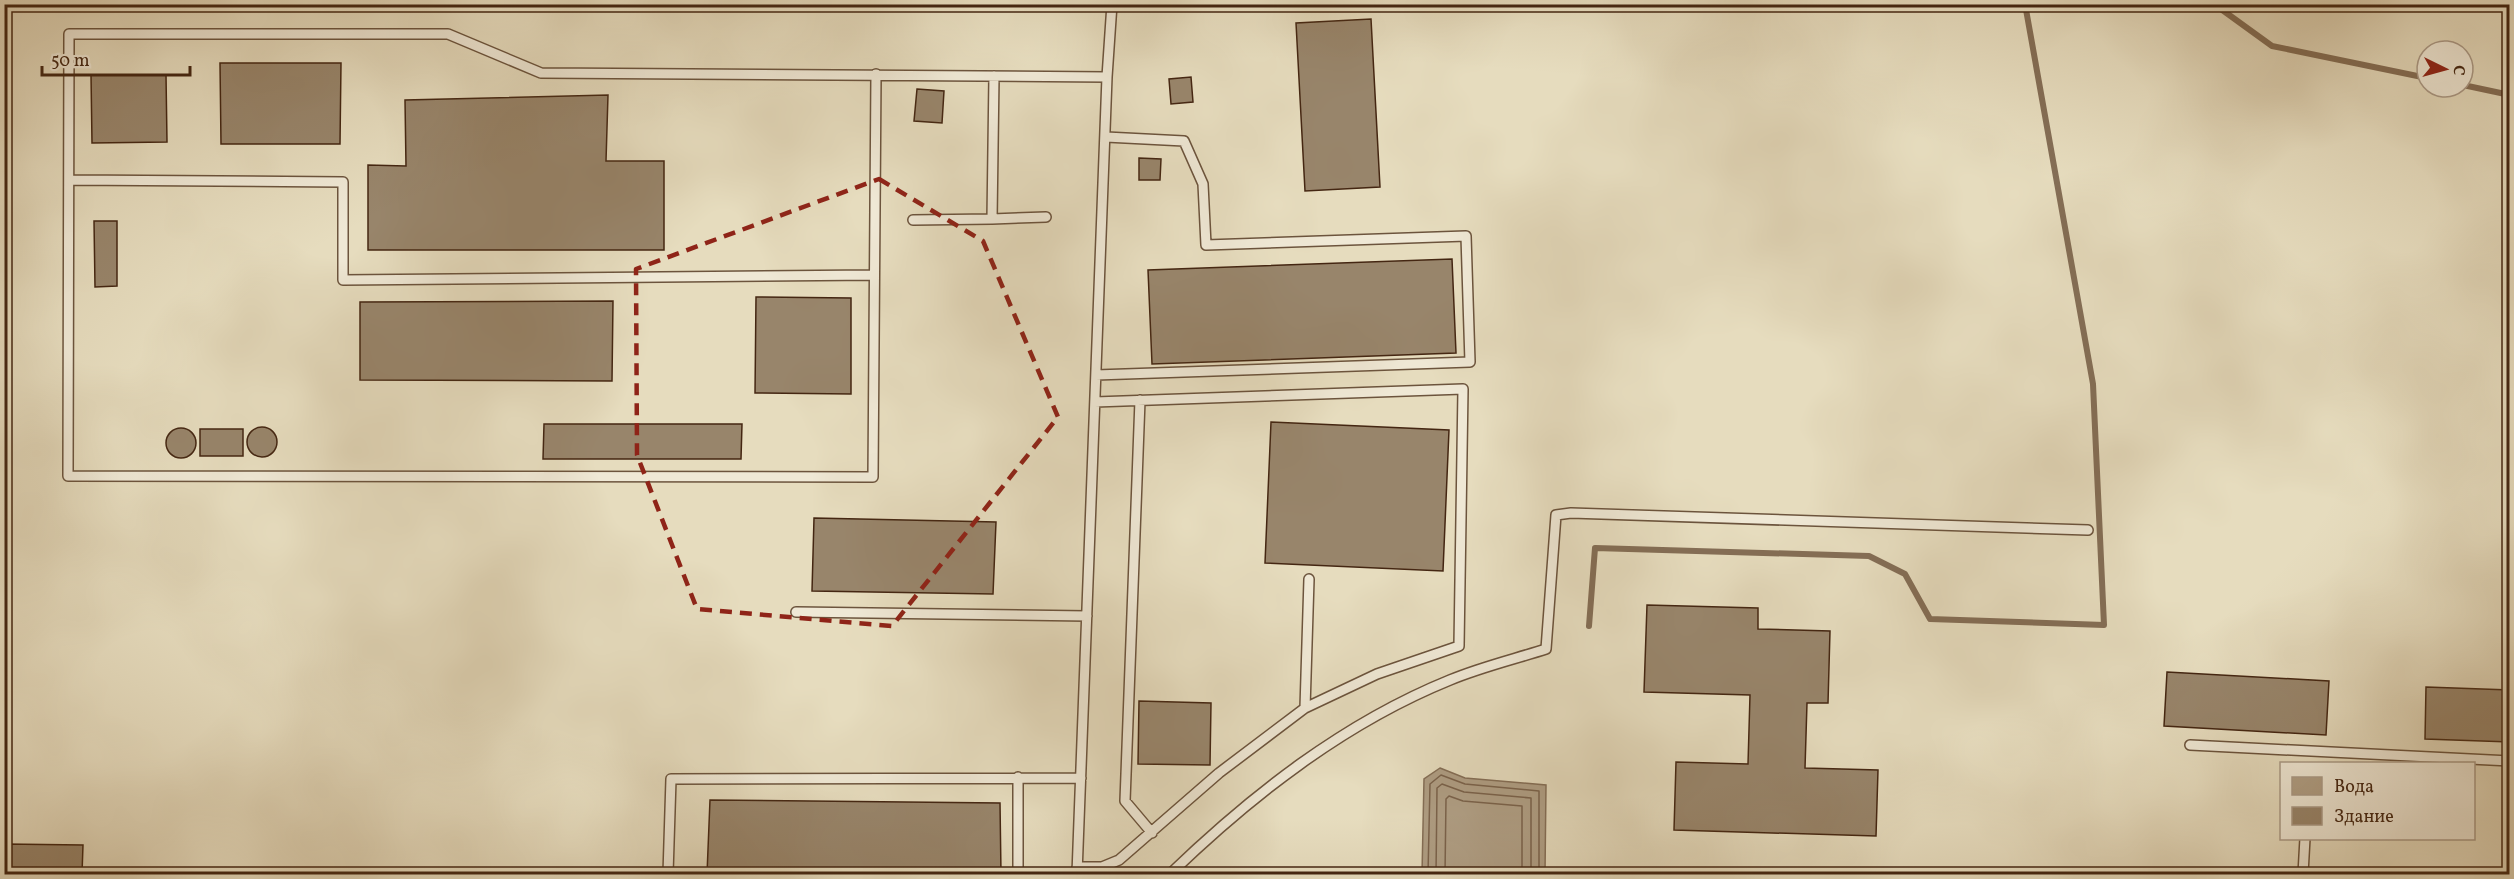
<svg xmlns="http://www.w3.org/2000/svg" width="2514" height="879" font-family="Vollkorn,serif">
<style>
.water{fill:#af9e84;stroke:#846e56;stroke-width:1.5}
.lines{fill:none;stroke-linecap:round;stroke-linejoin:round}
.shore{stroke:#7a624b;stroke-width:1.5}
.stream{stroke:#846e56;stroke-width:6}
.building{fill:#98856b;stroke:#442612;stroke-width:1.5}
.service-casing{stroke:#6c543d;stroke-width:12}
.service{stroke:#efe8d5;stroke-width:9}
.marked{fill:none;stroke:#8f2418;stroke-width:4.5;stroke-dasharray:12 8;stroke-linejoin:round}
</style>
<rect width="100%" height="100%" fill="#e6dcbe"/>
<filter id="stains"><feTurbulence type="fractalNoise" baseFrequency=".00333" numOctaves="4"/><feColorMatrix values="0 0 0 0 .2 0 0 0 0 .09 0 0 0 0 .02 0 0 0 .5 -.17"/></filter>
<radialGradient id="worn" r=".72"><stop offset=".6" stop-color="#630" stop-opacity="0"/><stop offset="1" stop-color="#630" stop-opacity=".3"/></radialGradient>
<path class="water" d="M1440,768L1465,778L1546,785L1545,874H1422L1424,779Z"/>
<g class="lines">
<path class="shore" d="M1428,874L1430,784L1441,775L1465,784L1539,791V874
M1436,874L1437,788L1442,784L1464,792L1531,798V874
M1445,874L1446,799L1449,796L1463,801L1522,806V874"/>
<path class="stream" d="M2214,4L2272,46L2427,78
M2463,85L2510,95
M1589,626L1595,548L1869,556L1905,574L1930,619L2104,625L2093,384L2025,4"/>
</g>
<path class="building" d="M1371,19L1380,187L1305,191L1296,23Z
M220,63H341L340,144H221Z
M91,75H166L167,142L92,143Z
M1191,77L1193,102L1171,104L1169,79Z
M917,89L944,91L942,123L914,121Z
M608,95L606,161H664V250H368V165L406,166L405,100Z
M1139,158L1161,159L1160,180H1139Z
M94,221H117V286L95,287Z
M1452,259L1456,353L1152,364L1148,270Z
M756,297L851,298V394L755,393Z
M613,301L612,381L360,380V302Z
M1271,422L1449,430L1443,571L1265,563Z
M544,424H742L741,459H543Z
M247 442a15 15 0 1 1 30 0a15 15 0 1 1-30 0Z
M166 443a15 15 0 1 1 30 0a15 15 0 1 1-30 0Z
M200,429H243V456H200Z
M814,518L996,522L993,594L812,591Z
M1647,605L1758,608V629L1830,631L1828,703H1807L1805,768L1878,770L1876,836L1674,830L1676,762L1748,764L1750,695L1644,692Z
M2167,672L2329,681L2326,735L2164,726Z
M2426,687L2510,690V742L2425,739Z
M1139,701L1211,703L1210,765L1138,764Z
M710,800L1000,803L1001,874H707Z
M4,844L83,845L82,874H4Z"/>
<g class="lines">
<g class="service-casing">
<path id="service" d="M876,74L873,477L68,476L69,34H448L541,73L1107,77
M994,76L992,219L1046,217
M69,180L343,182V280L874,275
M913,220L992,219
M1096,375L1470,362L1466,236L1206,245L1203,184L1184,141L1106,137
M1140,400L1125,801L1152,833
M796,612L1087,616
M1305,708L1309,579
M2190,745L2510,761
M1018,777V874
M1077,867H1102L1119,860L1219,773L1305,708L1377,674L1459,646L1463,389L1095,402
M668,874L671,779L1081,778
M1077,874L1107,77L1112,4
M1170,874C1252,795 1344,723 1450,680C1481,667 1515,659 1546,649L1556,515L1571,513L2088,530
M2303,874L2305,838"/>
</g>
<use href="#service" class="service"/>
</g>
<path class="marked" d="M879,179L983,241L1058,417L892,626L697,609L637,455L636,269Z"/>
<rect width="2514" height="879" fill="none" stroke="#e6dcbe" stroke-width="24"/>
<rect x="6" y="6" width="2502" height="867" fill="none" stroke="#442612" stroke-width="3"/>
<rect x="12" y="12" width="2490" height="855" fill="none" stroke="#442612" stroke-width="1.5"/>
<rect x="2280" y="762" width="195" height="78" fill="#efe8d5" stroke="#ab9a87" stroke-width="1.5"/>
<rect x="2292" y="777" width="30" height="18" fill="#af9e84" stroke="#ab9a87" stroke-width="1.5"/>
<text x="2334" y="792" font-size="18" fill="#442612">Вода</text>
<rect x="2292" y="807" width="30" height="18" fill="#98856b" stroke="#ab9a87" stroke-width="1.5"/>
<text x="2334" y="822" font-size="18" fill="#442612">Здание</text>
<g transform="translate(2445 69) rotate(95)"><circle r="28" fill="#efe8d5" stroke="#ab9a87" stroke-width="1.5"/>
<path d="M0-4.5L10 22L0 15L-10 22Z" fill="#8f2418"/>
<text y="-9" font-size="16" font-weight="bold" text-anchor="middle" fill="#442612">С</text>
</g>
<path d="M42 66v9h148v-9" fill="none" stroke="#442612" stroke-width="3"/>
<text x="51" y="66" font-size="18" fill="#442612" stroke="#efe8d5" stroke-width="4.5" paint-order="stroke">50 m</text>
<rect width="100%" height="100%" filter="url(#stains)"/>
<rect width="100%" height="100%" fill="url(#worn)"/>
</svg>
